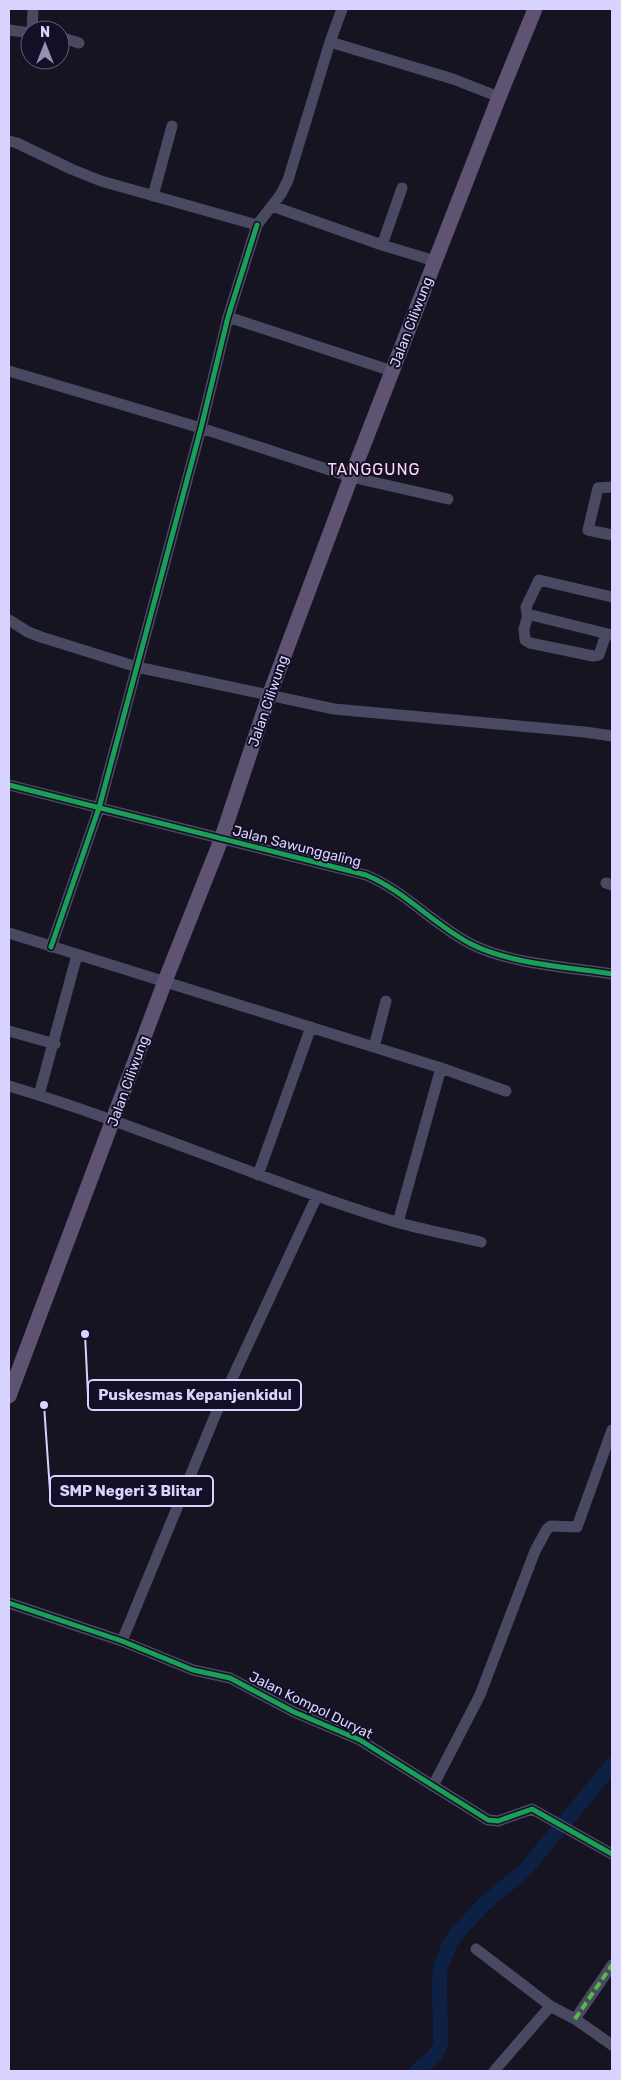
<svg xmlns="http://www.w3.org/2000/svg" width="621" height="2080" font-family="Rubik,sans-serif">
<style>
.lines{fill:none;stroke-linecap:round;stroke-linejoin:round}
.river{stroke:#0d2144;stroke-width:15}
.minor{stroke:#4a4962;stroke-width:11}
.major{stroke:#5e5373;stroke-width:15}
.quiet{stroke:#58b947;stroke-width:4;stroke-dasharray:8 4;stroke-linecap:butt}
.cycleway-casing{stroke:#130f26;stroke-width:8}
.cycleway{stroke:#1a9f57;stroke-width:5}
.labels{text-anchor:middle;stroke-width:4;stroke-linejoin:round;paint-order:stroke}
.street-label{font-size:14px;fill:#d9d4ff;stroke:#130f26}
.quarter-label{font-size:16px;letter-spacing:1px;fill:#ffd6f0;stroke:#130f26}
.leader{fill:none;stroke:#d9d4ff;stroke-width:2}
.callout-dot{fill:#d9d4ff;stroke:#130f26;stroke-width:2}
.callout{fill:#130f26;stroke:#d9d4ff;stroke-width:2}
.callout-label{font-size:15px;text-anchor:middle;font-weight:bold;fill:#d9d4ff}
</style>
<rect width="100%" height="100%" fill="#161421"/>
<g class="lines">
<path class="river" d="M417,2071L435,2055L441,2043L439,1978L441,1966L450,1943L458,1932L484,1904L524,1871L612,1765"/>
<path class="minor" d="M9,30L30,33
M32,30L33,9
M60,37L79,43
M330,42L453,79L499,97
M9,141L17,143L71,169L101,181L257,225L281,194L288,180L330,42L342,9
M153,196L172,126
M272,206L382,245L435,261
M382,245L402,188
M228,317L392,371
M9,371L201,428L351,477L448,499
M612,487L598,488L588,530L612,535
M612,597L539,580L526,607L527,614L612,635
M528,615L524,629L525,640L530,643L593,656L599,655L606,634
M9,620L28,632L41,637L137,667L334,709L585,732L612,736
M9,785L366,875C405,891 434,925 471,944C510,964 568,967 612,974
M606,883L612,885
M9,933L441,1068L506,1091
M51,947L99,808L201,428L228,317L257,225
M9,1031L55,1044
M374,1047L386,1001
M9,1086C140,1125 265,1182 396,1222C424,1230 453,1235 481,1242
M39,1095L77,955
M258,1175L311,1027
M398,1222L441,1068
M9,1603L122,1641L193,1670L230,1678L294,1712L360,1740L488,1820L498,1821L532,1809L612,1854
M122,1641L217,1411L317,1196
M433,1786L480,1695L535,1551L547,1529L551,1526L577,1527L612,1430
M476,1949L552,2007
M575,2019L612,1965
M494,2071L547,2010L552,2007L575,2019L612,2045"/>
<path class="major" d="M9,1396L167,976L221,840L269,696L351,477L499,97L535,9"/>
<path class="quiet" d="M575,2019L612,1965"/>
<g class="cycleway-casing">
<path id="cycleway" d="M9,785L366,875C405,891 434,925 471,944C510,964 568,967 612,974
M51,947L99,808L201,428L228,317L257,225
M9,1603L122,1641L193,1670L230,1678L294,1712L360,1740L488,1820L498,1821L532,1809L612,1854"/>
</g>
<use href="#cycleway" class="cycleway"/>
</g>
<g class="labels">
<g class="street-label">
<text transform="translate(411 322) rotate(-69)" y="5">Jalan Ciliwung</text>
<text transform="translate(268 701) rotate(-71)" y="5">Jalan Ciliwung</text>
<text transform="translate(297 846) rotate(14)" y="5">Jalan Sawunggaling</text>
<text transform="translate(128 1081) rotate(-70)" y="5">Jalan Ciliwung</text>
<text transform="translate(311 1705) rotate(26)" y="5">Jalan Kompol Duryat</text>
</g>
<g class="quarter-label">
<text x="374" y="475">TANGGUNG</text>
</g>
</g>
<path class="leader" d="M85 1334L88 1395M44 1405L50 1491"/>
<g class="callout-dot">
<circle cx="85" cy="1334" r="5"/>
<circle cx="44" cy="1405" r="5"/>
</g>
<g class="callout">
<rect x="88" y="1380" width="213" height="30" rx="5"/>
<rect x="50" y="1476" width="163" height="30" rx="5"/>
</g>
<g class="callout-label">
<text x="195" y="1400">Puskesmas Kepanjenkidul</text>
<text x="131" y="1496">SMP Negeri 3 Blitar</text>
</g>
<rect width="621" height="2080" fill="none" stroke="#d9d4ff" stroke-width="20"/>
<g transform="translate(45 45)"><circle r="24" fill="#130f26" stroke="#625e7d"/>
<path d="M0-4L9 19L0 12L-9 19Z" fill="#9591b1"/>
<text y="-8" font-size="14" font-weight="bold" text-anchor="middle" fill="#d9d4ff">N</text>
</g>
</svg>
